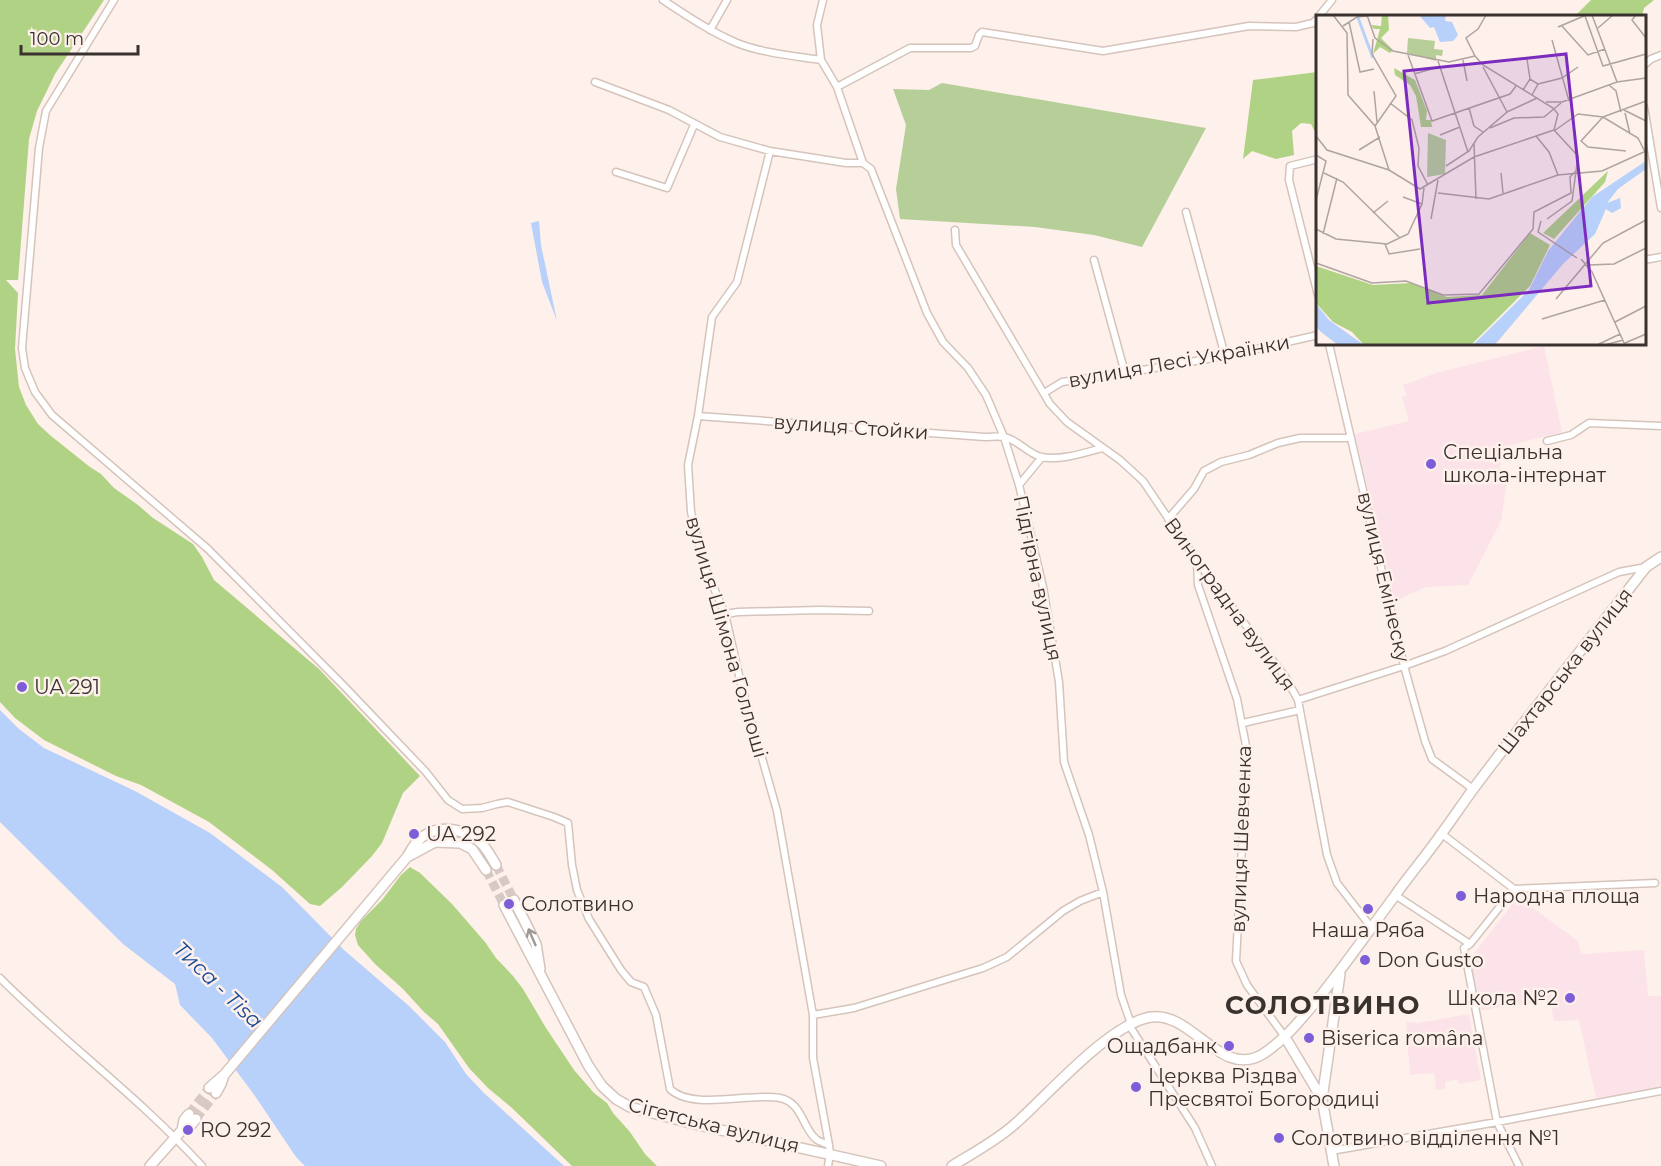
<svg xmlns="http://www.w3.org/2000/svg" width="1661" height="1166" font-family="Montserrat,sans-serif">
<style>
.education{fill:#fce2e9}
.green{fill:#b6ce98}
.forest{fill:#b0d284}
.water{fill:#b7d1fb}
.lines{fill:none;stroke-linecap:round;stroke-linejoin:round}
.secondary-tunnel{stroke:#d7cac5;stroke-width:9;stroke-dasharray:9 4.5;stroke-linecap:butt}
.street-casing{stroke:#d5c4bc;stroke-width:9}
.secondary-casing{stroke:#d5c4bc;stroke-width:12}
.street{stroke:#fff;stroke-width:6}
.secondary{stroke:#fff;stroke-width:9}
.oneway{stroke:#9c9897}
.poi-dot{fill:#7d5ed8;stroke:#fef0ea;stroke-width:2}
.labels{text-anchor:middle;stroke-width:5;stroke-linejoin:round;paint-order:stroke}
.street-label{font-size:20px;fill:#39322f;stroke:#fef0ea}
.poi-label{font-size:20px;fill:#39322f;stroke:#fef0ea;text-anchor:start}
.water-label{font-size:21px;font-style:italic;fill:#194a98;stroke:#fef0ea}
.district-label{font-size:26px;font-weight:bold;letter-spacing:1.5px;fill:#39322f;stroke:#fef0ea}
.inset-river{fill:none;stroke:#b7d1fb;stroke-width:3}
.inset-road{fill:none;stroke:#afa49f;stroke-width:1.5}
.view{fill:#7b2cbf;fill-opacity:0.15;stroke:#7b2cbf;stroke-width:3}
.inset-edge{fill:none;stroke:#39322f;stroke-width:3}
</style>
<rect width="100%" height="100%" fill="#fef0ea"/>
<path class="education" d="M1544,346L1562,432L1503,447L1498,480L1507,481L1501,521L1468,585L1426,587L1395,601L1355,434L1409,421L1402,397L1407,396L1403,385L1436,373Z
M1518,897L1578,941L1581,954L1644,950L1648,996H1661V1087L1596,1098L1579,1020L1554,1021L1550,1000L1481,1010L1470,959Z
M1469,1014L1481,1080L1459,1084L1457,1079L1445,1082V1089L1436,1090L1434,1073L1410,1075L1406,1022L1418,1023Z"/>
<path class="green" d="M942,83L1206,128L1142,247L1094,235L1035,227L900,219L896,189L906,125L893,89L929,90Z"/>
<path class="forest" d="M0,0H104L55,74L37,111L29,139L18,280H6L18,293L15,349L19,387L26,405L38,424L51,436L90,467L101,474L114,488L138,505L153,518L193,544L202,557L214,580L319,669L420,776L403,793L382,843L372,856L342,887L320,906L310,904L272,870L209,822L141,785L116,776L44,740L15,718L0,702Z
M1591,0H1654L1644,8L1642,16H1575Z
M1317,72V136L1311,124L1301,123L1292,131L1294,155L1276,159L1252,151L1243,159L1253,80Z
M410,867L420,873L452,904L485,942L496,958L513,976L523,989L546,1028L574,1070L594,1093L607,1103L613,1113L630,1132L645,1154L657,1166H572L512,1108L488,1088L469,1068L438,1024L424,1012L403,989L375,964L358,945L355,935L356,929L361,921L382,900L401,875Z"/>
<path class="water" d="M539,221L541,245L557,321L542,282L531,223Z
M0,710L19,729L44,748L135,791L210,833L282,887L344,950L409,1006L445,1042L466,1074L483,1092L564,1166H305L296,1157L255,1096L212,1038L180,1005L175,984L123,944L0,822Z"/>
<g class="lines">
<path class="secondary-tunnel" d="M496,865L514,900
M486,870L504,905
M189,1114L209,1088
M196,1119L216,1093"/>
<g class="street-casing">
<path id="street" d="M114,0L46,111L39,148L22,348L25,368L35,392L52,415L208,549L343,685L426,772L448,800L462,809L482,808L497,804L508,802L554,817L568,823L572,865L577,890L589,919L621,970L631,982L644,987L656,1015L670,1089C692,1111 752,1092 780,1098C802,1102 803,1129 816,1139C819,1142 825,1143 829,1145
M663,0C687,16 711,32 737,43C762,53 795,56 821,60
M823,0L817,25L821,60L837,87L863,163
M1319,16L1332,0
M710,30L727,0
M1644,65L1651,59L1661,55
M595,82L669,110L720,137L770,151L846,163H863
M837,87L910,48H971L975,46L979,35L982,32L1103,51L1249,26L1296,27L1313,23L1318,18
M1644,107L1661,208
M770,151L737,282L712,317L698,416L688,465L691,512L704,565L725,614L741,684L777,811L813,1015V1058L829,1145L830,1154L828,1166
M1318,159L1290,166L1289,180L1318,295
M863,163L871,169L927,313L943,342L968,368L986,395L1004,437L1019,485L1043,587L1059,682L1064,762L1089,835L1103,892L1121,995L1131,1024
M616,172L667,188L694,125
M1186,212L1225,356
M955,230L956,245L1050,404L1067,422L1120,460L1143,481L1197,561L1286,678L1298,700L1404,666L1445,651L1619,572L1646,567
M1094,260L1125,373
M1644,260L1661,257
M1329,344L1404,666L1425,741L1432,759L1473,789
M1044,393L1062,382L1125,373L1225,356L1318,335
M698,416L985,437C991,437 998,436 1004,437C1017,439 1027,453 1041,457C1060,461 1084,453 1102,448
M1547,441L1571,435L1589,423L1661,426
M1019,485L1042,457
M1168,519L1194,489L1204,471L1221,462L1249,455L1278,443L1300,438H1351
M1197,561L1198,585L1237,699L1247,751L1236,961L1247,985L1285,1037
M725,614L738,612L819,610L869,611
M1298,700L1327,855L1337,883L1371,927
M1243,723L1300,710
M1514,889L1655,883
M1395,895L1470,944L1514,889L1442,834
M1470,944L1464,948L1497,1122L1519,1166
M0,978C65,1043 140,1098 202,1166
M813,1015L854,1008L983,968L1007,957L1063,911L1080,901L1103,892
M1129,1025L1195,1128L1212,1166
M1331,1151L1497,1122L1661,1091"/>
</g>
<g class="secondary-casing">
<path id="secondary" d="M409,856L435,842L460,843L472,849L486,870
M514,900L536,944L540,969
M504,905L588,1065L602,1086L616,1099L630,1107L694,1124L881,1166
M1285,1037L1322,1099
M209,1088L224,1075L407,857C412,849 416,840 425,835C442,824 470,830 483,845C488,851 492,858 496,865
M216,1093L221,1084L224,1075
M182,1130L191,1125L196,1119
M150,1166L182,1130L184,1120L189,1114
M952,1166C973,1153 996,1141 1015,1124C1047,1096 1110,1023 1151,1017C1192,1011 1221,1080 1263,1054C1283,1041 1298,1023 1313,1005C1342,970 1367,933 1394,897C1409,875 1427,855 1442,833C1453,818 1463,803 1474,788C1530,713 1589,641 1646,567L1661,557
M1334,1166L1322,1099L1340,974"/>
</g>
<use href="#street" class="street"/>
<use href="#secondary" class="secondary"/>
</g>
<defs><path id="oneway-shaft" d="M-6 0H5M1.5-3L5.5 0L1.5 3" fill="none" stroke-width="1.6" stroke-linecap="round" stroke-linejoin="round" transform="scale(1.5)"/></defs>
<use class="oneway" href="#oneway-shaft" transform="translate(532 937) rotate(-113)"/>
<g class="poi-dot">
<circle cx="1431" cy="464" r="6"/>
<circle cx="22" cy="687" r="6"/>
<circle cx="414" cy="834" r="6"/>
<circle cx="1461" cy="896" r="6"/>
<circle cx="509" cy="904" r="6"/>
<circle cx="1368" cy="909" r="6"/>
<circle cx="1365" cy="960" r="6"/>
<circle cx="1570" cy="998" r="6"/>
<circle cx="1309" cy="1038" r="6"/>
<circle cx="1229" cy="1046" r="6"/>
<circle cx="1136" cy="1087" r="6"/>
<circle cx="188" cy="1130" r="6"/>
<circle cx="1279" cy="1138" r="6"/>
</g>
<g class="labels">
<g class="street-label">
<text transform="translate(1179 361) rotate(-10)" y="7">вулиця Лесі Українки</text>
<text transform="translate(851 427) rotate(4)" y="7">вулиця Стойки</text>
<text transform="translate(1384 577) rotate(77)" y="7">вулиця Емінеску</text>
<text transform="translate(1038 578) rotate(78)" y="7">Підгірна вулиця</text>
<text transform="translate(1230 604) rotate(54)" y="7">Виноградна вулиця</text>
<text transform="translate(727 637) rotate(74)" y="7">вулиця Шімона Голлоші</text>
<text transform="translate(1565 671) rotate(-52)" y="7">Шахтарська вулиця</text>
<text transform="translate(1241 839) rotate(-88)" y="7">вулиця Шевченка</text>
<text transform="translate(714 1125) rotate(14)" y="7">Сігетська вулиця</text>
</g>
<g class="poi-label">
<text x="1443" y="459">Спеціальна<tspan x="1443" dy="23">школа-інтернат</tspan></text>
<text x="34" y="694">UA 291</text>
<text x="426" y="841">UA 292</text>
<text x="1473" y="903">Народна площа</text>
<text x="521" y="911">Солотвино</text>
<text x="1368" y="937" text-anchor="middle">Наша Ряба</text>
<text x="1377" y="967">Don Gusto</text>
<text x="1558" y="1005" text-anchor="end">Школа №2</text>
<text x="1321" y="1045">Biserica româna</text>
<text x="1217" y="1053" text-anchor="end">Ощадбанк</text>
<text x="1148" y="1083">Церква Різдва<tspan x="1148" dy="23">Пресвятої Богородиці</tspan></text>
<text x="200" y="1137">RO 292</text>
<text x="1291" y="1145">Солотвино відділення №1</text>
</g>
<g class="water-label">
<text transform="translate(218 985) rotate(44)" y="7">Тиса - Tisa</text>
</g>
<g class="district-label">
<text x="1323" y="1014">СОЛОТВИНО</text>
</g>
</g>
<g transform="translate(1316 15)">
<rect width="330" height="330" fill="#fef0ea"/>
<path d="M92,23L119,26L118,34L127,35L126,41L120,40V46L91,38ZM112,118L130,125L129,159L111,162Z" fill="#b6ce98"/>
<path d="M66,0H72L73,15L65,23L77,35L74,38L64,32L57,39L64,14H58L55,10L65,11ZM78,53L99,65L111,96L110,105H115L116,112H105L100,81L94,70L79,60ZM292,156L289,167L238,224L227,218ZM214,218L234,230L214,271L155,330H48L36,317L17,307L0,288V251L57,270L96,268L131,282L166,280Z" fill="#b0d284"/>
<path d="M130,0L129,6L136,7L142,20L137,26L124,27L118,12L114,13L103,0ZM330,146V154L302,174L291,188L304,183L305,193L296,198L290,194L279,219L247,249L183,325L178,330H157L213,275L232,236L276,182ZM0,289L13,305L48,330H22L5,317L0,312Z" fill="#b7d1fb"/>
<path class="inset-river" d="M41,0L57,43"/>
<path class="inset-road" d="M17,0L31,18L32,80L59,111L73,155M51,0L59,23L77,36L133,47L159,41M170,0L162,14L150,23L159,41L167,50L237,93L242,99L238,115L262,141L256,186L231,204M276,0L301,67M320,0L316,5L330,23M269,1L287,51L330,39M33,7L44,57L58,54M245,10L272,40L289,34M27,11L41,2L51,1M242,12L268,1M282,13L297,0M57,24L56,39L80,81L59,111M236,25L253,86M92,40L116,106L194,79L200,71M211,44L214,64M147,45L151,66M122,46L152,137M98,59L123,52M222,69L246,63L262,52M293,70L300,76L305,97M207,75L214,64L222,69L216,80M58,76L61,107M230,87H246L301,67L330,63M74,88L96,105L103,133L102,151L112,170M153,93L158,111L167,117M308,95L330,106M191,97L221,83M309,98L314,119M174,113L198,103L228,102L245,88M238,116L262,99L287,102L330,86M124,120L144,112M0,121L11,135L73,155L104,174L158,142L238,115M220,121L233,137L242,160M158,128L160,184M43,135L64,122M310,136L272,132L265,126L287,102L322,123L329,137M0,140L10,146L0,185M130,151L153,136L162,122L191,97L167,52M8,158L27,167L84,223M185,158L187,178M122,178L173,184L242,160L286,156L330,136M87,182L106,189M57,198L72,186M115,204L122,165M225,206L222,217L261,243M0,214L20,224L71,229L92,219L106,189L108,173M7,219L21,163M69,229L73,239L104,234M265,244L276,257L309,330M0,248L56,268L90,266L127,280L163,279L217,214L218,197L255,178L254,162L260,156M273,250L298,249L330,233M240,284L287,228L330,205M226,304L289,285M299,307L330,291M309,328L330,319M281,330L304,319M289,330L307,325"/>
<path class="view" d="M250,39L275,271L112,288L88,56Z"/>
<rect width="330" height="330" class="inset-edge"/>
</g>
<path d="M21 45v9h117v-9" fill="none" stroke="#39322f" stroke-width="3"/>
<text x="30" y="45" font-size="18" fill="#39322f" stroke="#fef0ea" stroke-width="4.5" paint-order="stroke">100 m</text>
</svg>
